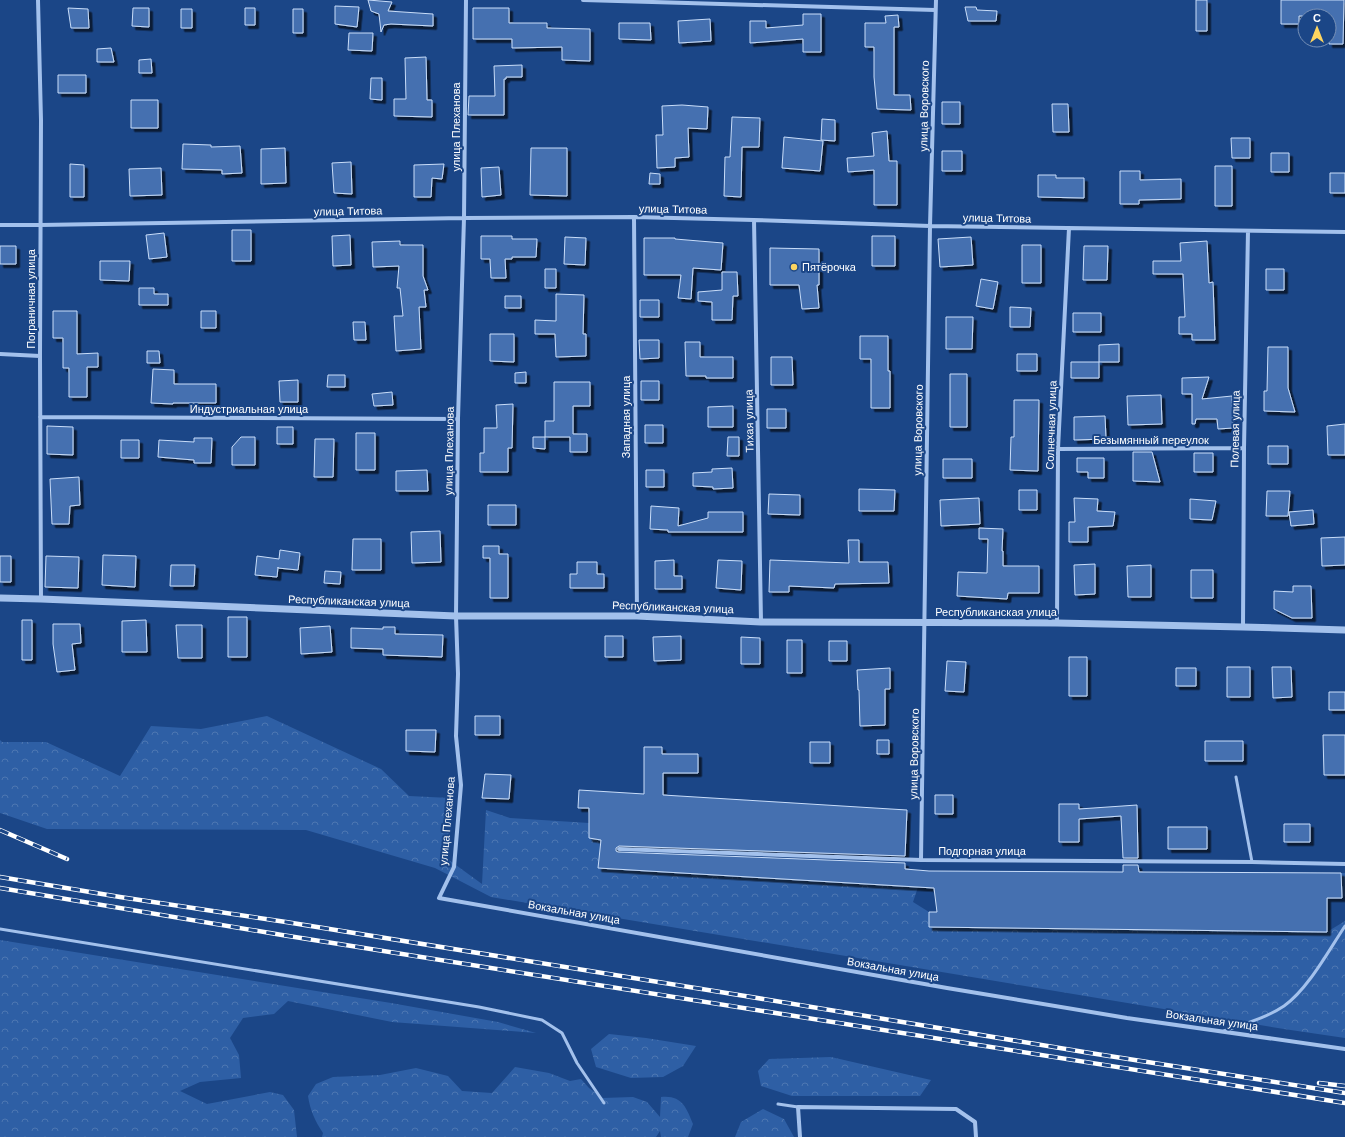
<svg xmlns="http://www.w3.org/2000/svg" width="1345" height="1137" font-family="Helvetica,sans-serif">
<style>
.grass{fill:url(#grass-tufts)}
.forest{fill:url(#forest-crowns)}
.building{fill:#4470b0;stroke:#c9ddf9;filter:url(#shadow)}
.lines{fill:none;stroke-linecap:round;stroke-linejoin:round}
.service{stroke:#a3c1ec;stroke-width:3}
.minor{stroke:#a3c1ec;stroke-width:4}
.tertiary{stroke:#a3c1ec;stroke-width:7}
.rail-casing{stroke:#fff;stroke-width:4.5}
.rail{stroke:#1b4687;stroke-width:3;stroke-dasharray:9;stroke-linecap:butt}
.poi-dot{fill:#fdd560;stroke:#1b4687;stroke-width:1.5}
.labels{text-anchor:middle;stroke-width:4;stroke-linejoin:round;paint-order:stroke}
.street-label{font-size:11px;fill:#fff;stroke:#1b4687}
.poi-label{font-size:11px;fill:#fff;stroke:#1b4687;text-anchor:start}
</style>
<defs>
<pattern id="grass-tufts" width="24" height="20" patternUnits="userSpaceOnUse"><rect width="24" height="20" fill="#2e5fa5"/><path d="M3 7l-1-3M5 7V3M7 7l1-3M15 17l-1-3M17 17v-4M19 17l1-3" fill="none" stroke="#4d77b2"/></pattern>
<pattern id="forest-crowns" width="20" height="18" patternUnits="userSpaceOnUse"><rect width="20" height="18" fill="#2e5fa5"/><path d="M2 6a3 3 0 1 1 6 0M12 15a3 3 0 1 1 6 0" fill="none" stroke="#4d77b2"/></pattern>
<filter id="shadow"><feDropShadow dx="3.5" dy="3.5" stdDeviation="0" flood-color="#0009"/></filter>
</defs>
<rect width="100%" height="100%" fill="#1b4687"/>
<path class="grass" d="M1341,873H1345V896L1342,898Z"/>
<path class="forest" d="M267,716L381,769L409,796L450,798L449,860L482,884L486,810L510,818L589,823V838L601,840L599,868L918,887L913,902L929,912L930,927L1327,932L1345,921V1038L1284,1029L491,897L435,868L306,830L47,829L0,813V740L2,742H46L120,776L151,726L201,729Z
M0,940L391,1003L498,1022L536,1033L392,1022L288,1001L274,1014L243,1018L230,1038L239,1055L241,1078L200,1082L180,1091L207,1104L270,1092L283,1095L294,1110L297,1137H0Z
M609,1034L646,1038L696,1046L683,1066L663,1077L631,1078L596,1067L591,1049Z
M831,1057L931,1080L920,1096H792L761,1086L758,1071L769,1059Z
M515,1067L549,1073L570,1081L581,1079L589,1088L603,1098L633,1097L647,1102L660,1117L661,1097C682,1095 686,1107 693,1124L688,1137H661L660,1131L656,1137H322L323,1133C315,1121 310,1110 308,1096L316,1084L333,1077L380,1075L416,1068L448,1076L462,1091L492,1093Z
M763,1109L784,1119L794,1137H735L741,1122Z"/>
<path class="building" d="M368,0L392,2L388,11L433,14V26L391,24L384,25L381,32L379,14L371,11Z
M1196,0H1207V31H1196Z
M1281,0H1344L1343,44H1329V16H1299V24H1281Z
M335,6L359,7L357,27L335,24Z
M965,7H976L977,10L997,11L996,21H968Z
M68,8L88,9L89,28H71Z
M133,8H149V27L132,26Z
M245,8H255V25H245Z
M473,8H509V23H547V28L590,29V61L562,60V47L512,48V39H473Z
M181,9H192V28H181Z
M293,9H303V33H293Z
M803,14H821V52H803V39L750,43V21H766V28L803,25Z
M898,15L899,27H894V95H910L911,110L877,109L874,77V47H865V23H886L885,16Z
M710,19L711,41L679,43L678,21Z
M619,23H650L651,40L619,39Z
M349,33H373L372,51L348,50Z
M111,48L114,62H97V49Z
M426,57L427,100H432V117L394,116V99H406L405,58Z
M151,59L152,73H139V60Z
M522,65V77H506V79H504V115H468L469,96H495L494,66Z
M58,75H86V93H58Z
M371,78H382V100L370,99Z
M131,100H158V128H131Z
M942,102H960V124H942Z
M1052,104H1068L1069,132H1053Z
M682,105L708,107L707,129L688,128L689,157L675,158V167L657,168L656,135H663L662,106Z
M732,117L760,118L759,147H742L741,197L724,196L725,157H730Z
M822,119L835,120V141L821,140Z
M887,131L889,161H897V205H874V170L848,172L847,158L874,156L872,133Z
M784,137L823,141L820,171L782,168Z
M1231,138H1250V158H1232Z
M183,144L211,145V147L240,146L242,173L222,174V170L182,169Z
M285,148L286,183L261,184V149Z
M531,148H567V196L530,195Z
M942,151H962V171H942Z
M1271,153H1289V172H1271Z
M351,162L352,194L334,193L332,163Z
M70,164L84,165V197H70Z
M444,164L442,179L432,178L431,197H414V165Z
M1215,166H1232V206H1215Z
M499,167L501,195L482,197L481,168Z
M161,168L162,195L130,196L129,169Z
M1120,171H1140V180L1181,179V199L1139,200V204H1120Z
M650,173L660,174V184H649Z
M1330,173H1345V193H1330Z
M1038,175H1056V178H1084V198L1038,197Z
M232,230H251V261H232Z
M164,233L167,257L149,259L146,235Z
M350,235L351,265L333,266L332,236Z
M481,236H512V239H537L536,257H512V259H505L506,278H491L490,259H481Z
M872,236H895V266H872Z
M565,237L586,238L585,265L564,264Z
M971,237L973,265L940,267L938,239Z
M644,238H675V239L723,243L721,270L693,268L691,299L678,298L681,275H644Z
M400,241V245H423V276L428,290H424L426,307H419L421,349L396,351L394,316H403L400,288H397L399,266L373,267L372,242Z
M1207,241L1209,283L1213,282L1215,340H1192V334H1179V317H1185L1183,274H1153V261H1181L1180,243Z
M1022,245H1041V283H1022Z
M0,246H16V264H0Z
M1084,246H1108L1107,280H1083Z
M770,248L819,249V285H817L819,308L802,309L799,285H770Z
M100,261H130L129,281L100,280Z
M545,269H556V288H545Z
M1266,269H1284V290H1266Z
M722,272H737L738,296H733L732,320H712V302L698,301V292L722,290Z
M981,279L998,282L993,309L976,306Z
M139,288H154V294H168V305H139Z
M556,294L584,295L583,334H586V356L556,357L555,334H535V320L556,321Z
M505,296H521V308H505Z
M640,300H659V317H640Z
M1010,307L1031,308L1030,327H1010Z
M53,311H77V354L98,353V367H87V397H69V368H63V338H53Z
M201,311H216V328H201Z
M1073,313H1101V332H1073Z
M946,317H973L972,349H946Z
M353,322H365L366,340H354Z
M490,334H514V362L490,361Z
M860,336H888V371H890V408H871V359H860Z
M639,340H659V358L640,359Z
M685,342H700V357H733V378H706V376H686Z
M1119,344V362H1099V345Z
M1268,347H1288V388L1295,412L1264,411V391H1267Z
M147,351H159L160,363H147Z
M1017,354H1037V371H1017Z
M771,357H792L793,385H771Z
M1071,362H1099V378H1071Z
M153,369L174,370V384H216V403H173V404L151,403Z
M526,372V383H515V373Z
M950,374H967V427H950Z
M328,375H345V387H327Z
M1209,377L1202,399L1232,396L1233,428L1218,429L1217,419H1196L1195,424H1192V394H1182V378Z
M298,380V402H280L279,381Z
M641,381H659V400H641Z
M554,382H590V406H573V434H587V452H570V437H545V421H554Z
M392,392L393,405L374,406L372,394Z
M1161,395L1162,424L1128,425L1127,396Z
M1014,400H1039L1038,471L1010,470L1011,437H1014Z
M513,404L512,448H508V472H480V453H484V428H497L496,405Z
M733,406V427H708V407Z
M767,409H786V428H767Z
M1105,416L1106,439L1074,440V417Z
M1345,424V455H1328L1327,426Z
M645,425H663V443H645Z
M47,426L73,427V455L47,454Z
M277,427H293V444H277Z
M356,433H375V470H356Z
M241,437H255V465H232V447Z
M533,437H545V449L533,448Z
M728,437H739V456H727Z
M194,438H212L211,463H194V460L158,457L159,440L194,442Z
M315,439H334L333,477H314Z
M121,440H139V458H121Z
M1268,446H1288V464H1268Z
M1133,452H1152L1160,482L1133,481Z
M1194,453H1213V472H1194Z
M1077,458H1104V478H1088V472H1077Z
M943,459H972V478H943Z
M732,468L733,488L713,489V487L693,486V473L712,472V469Z
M427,470L428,491H396V471Z
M646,470H664V487H646Z
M79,477L80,505L70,506L69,524H52L50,479Z
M859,489L895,490L894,511H859Z
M1019,490H1037V510H1019Z
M1267,491H1290L1288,516H1266Z
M769,494L800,495V515L768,514Z
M979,498L980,524L941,526L940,500Z
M1074,498L1098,499L1097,511L1115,512L1113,526L1088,527V542H1069V522H1075Z
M1190,499L1216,501L1212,520L1190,519Z
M488,505H516V525H488Z
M651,506L679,508L678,526L708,518V512H743V532H668V530L650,529Z
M1313,510L1314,524L1291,526L1289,512Z
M979,528L1003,529L1002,551H1003V566H1039V593H1008L1007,599L957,596L958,572L987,573L988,539H979Z
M440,531L441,562L412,563L411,532Z
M1345,537V565L1322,566L1321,538Z
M353,539H381V570H352Z
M848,540H859V562H888L889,583L835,584L834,588L789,586V592H769L770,560L849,563Z
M483,546H499V554H508V598H490V558H483Z
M280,550L300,553L298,570L278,568V567L277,577L255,575L257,556L279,559Z
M103,555L136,556L135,587L102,585Z
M0,556H11V582H0Z
M46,556L79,557L78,588L45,587Z
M674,560V576H682V589H655V561Z
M718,560L742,561L741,590L716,588Z
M577,562H597V574H604V588H570V574H577Z
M1095,564V594L1075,595L1074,565Z
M171,565H195L194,586H170Z
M1151,565V597H1128L1127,566Z
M1191,570H1213V598H1191Z
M325,571L341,572L340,584L324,583Z
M1293,586H1311L1312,618H1292L1274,609V591L1293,592Z
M228,617H247V657H228Z
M22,620H32V660H22Z
M146,620L147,652H122V621Z
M53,624H80L81,643L72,644L75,670L57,672L53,644Z
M176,625H202V658H178Z
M330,626L332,652L301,654L300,628Z
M383,627H395V634L443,635L442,657L383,655V649L351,648V628L383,629Z
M605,636H623V657H605Z
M681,636V660L654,661L653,637Z
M741,637L760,638V664H741Z
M787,640H802V673H787Z
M829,641H847V661H829Z
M1069,657H1087V696H1069Z
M947,661L966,662L964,692L945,691Z
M1227,667H1250V697H1227Z
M1272,667H1291L1292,697L1273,698Z
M890,668V689H885V725L860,726L859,690H858L857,670Z
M1176,668H1196V686H1176Z
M1329,692H1345V710H1329Z
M475,716H500V735H475Z
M406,730H436L435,752L406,751Z
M1323,735H1345V775H1324Z
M877,740H889V754H877Z
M1205,741H1243V761H1205Z
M810,742H830V763H810Z
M644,747H662V754H698V773H663V795L907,810L905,856L619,846L616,848V851L618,852L905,863V869L929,871L1123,872V865H1138L1139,872L1341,873L1342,898H1327V932L929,927V912H937L934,888L598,868L601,840L589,838V808H578L579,790L644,794Z
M485,774L511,775L509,799L482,798Z
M935,795H953V814H935Z
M1059,804H1079V809L1137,805L1138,858H1123L1121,816L1079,819V842H1059Z
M1284,824H1310V842H1284Z
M1168,827H1207V849H1168Z"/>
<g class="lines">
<path class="service" d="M1236,777L1252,862
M0,929L479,1007L542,1020L562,1033L577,1063L604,1103
M1224,1031C1244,1024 1266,1018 1284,1006C1308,989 1329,950 1345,926
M778,1104L798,1107"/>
<path class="minor" d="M38,0L41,120L40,356L41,599
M466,0L464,218L458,419L456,616L458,674L456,736L461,785L454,867L439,898L947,988L1127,1018L1345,1049
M583,0L935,10
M634,217L637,616
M754,220L761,622
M0,225H40L464,218L634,217L754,220L930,226L1345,232
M0,354L40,356
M40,417L458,419
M1058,449L1244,448
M1057,623L1058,449L1069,228
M1243,627L1244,448L1248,231
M619,849L921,860L1252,862L1345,864
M921,860L930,226L936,0
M800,1137L798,1107L956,1109L975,1122L976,1137"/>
<path class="tertiary" d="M0,598L41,599L456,616H637L761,622L1057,623L1243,627L1345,630"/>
<g class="rail-casing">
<path id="rail" d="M0,830L67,859
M0,877L120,897L286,922L745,996L1090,1053L1345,1093
M0,888L282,935L1345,1103
M1319,1083L1345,1086"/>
</g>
<use href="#rail" class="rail"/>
</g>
<circle class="poi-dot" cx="794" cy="267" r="4"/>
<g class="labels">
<g class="street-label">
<text transform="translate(924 106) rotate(-89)" y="4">улица Воровского</text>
<text transform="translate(456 127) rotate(-90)" y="4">улица Плеханова</text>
<text transform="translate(673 209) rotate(1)" y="4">улица Титова</text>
<text transform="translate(348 211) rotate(-1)" y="4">улица Титова</text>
<text transform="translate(997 218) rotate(1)" y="4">улица Титова</text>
<text transform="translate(31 299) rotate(-90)" y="4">Пограничная улица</text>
<text x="249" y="413">Индустриальная улица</text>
<text transform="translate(626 417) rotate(-90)" y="4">Западная улица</text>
<text transform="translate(749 421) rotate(-91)" y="4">Тихая улица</text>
<text transform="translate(1051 425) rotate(-88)" y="4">Солнечная улица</text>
<text transform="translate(1235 429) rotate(-89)" y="4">Полевая улица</text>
<text transform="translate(918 430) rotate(-89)" y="4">улица Воровского</text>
<text x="1151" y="444">Безымянный переулок</text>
<text transform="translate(449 451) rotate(-89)" y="4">улица Плеханова</text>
<text transform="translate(349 601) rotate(2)" y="4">Республиканская улица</text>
<text transform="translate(673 607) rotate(2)" y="4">Республиканская улица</text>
<text x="996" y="616">Республиканская улица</text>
<text transform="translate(914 754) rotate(-89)" y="4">улица Воровского</text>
<text transform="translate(447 821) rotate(-85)" y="4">улица Плеханова</text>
<text x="982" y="855">Подгорная улица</text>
<text transform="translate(574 912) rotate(10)" y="4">Вокзальная улица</text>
<text transform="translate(893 969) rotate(10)" y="4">Вокзальная улица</text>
<text transform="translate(1212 1020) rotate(8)" y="4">Вокзальная улица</text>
</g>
<g class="poi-label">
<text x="802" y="271">Пятёрочка</text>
</g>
</g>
<g transform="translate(1317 28)"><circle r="19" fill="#1b4687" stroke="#7690b7"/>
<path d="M0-3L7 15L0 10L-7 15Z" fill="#fdd560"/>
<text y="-6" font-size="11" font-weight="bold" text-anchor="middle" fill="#ffffff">С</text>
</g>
</svg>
